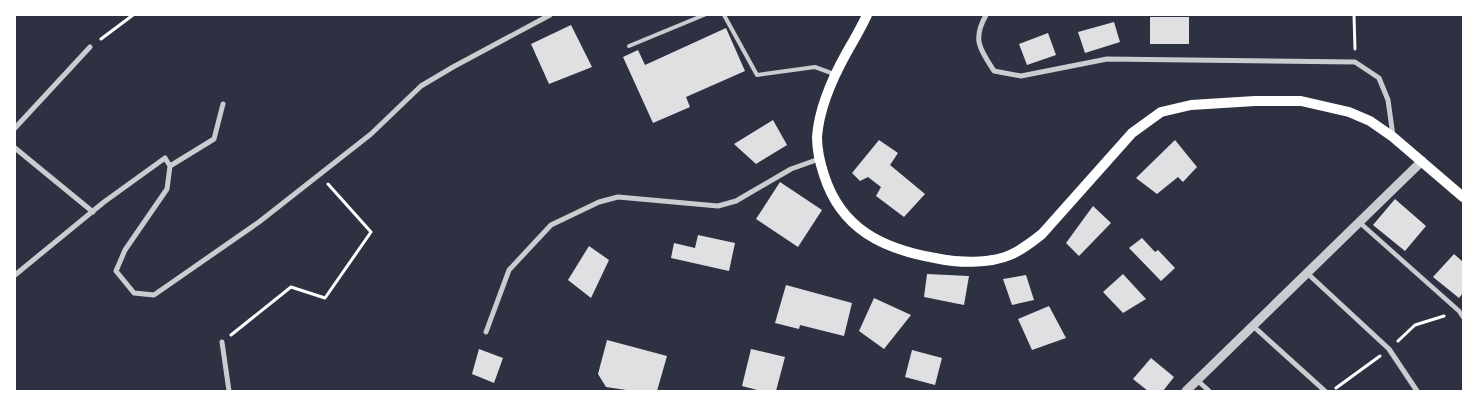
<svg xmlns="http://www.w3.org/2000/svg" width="1478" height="406" font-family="Quicksand,sans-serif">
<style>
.building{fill:#e0e0e3}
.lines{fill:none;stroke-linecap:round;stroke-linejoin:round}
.path{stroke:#fff;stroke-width:3}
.service{stroke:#caccd0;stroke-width:4}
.pedestrian{stroke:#caccd0;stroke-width:4.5}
.minor{stroke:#caccd0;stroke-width:5}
.tertiary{stroke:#caccd0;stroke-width:9}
.secondary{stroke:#fff;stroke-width:10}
</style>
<rect width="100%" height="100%" fill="#2d3142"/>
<path class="building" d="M1150,17H1189V44H1150Z
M1114,22L1120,42L1085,53L1078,32Z
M571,25L592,67L549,84L531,44Z
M726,28L745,71L686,97L690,107L653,123L623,57L638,50L645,65Z
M1048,33L1056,55L1027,65L1019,44Z
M773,120L787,145L756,164L734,144Z
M879,140L898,153L890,165L925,194L904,217L876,196L881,187L868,177L860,181L852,173Z
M1175,140L1197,167L1183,182L1178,177L1157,194L1136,178Z
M780,182L822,210L798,247L756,219Z
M1395,199L1426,226L1405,251L1373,225Z
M1093,206L1111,223L1079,256L1066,243Z
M698,235L735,243L729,271L671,258L674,243L695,248Z
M1142,238L1155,252L1158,250L1175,268L1161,281L1129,248Z
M589,246L609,260L591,298L568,280Z
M1454,254L1463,262V293L1459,298L1433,277Z
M927,274L969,276L964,305L924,297Z
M1123,274L1146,299L1123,313L1103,292Z
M1026,275L1034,300L1012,305L1003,279Z
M786,285L852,303L844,336L800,325L799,329L775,323Z
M874,298L911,315L884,349L859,331Z
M1049,306L1066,338L1032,350L1018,319Z
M607,340L667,356L657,391H633L606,387L598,374Z
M479,349L503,358L494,383L472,374Z
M751,349L785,357L776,391H761L742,386Z
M912,350L942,358L935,385L905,377Z
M1151,358L1174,377L1163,391H1148L1133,379Z"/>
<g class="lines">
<path class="path" d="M1354,15L1355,49
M101,39L133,15
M231,335L291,287L325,298L371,232L328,184
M1398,341L1415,325L1444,316
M1336,388L1380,356"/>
<path class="service" d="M724,15L757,75L815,67L834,74
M629,46L704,15"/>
<path class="pedestrian" d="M1359,222L1459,311L1463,317"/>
<path class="minor" d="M986,15C972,40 980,49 994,71L1021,76L1107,59L1355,62L1379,78L1388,100L1393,136
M15,128L90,47
M15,148L93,212
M170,166L214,139L223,104
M1307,273L1389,349L1417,391
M15,275L104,202L165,158L170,166L167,189L125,250L116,271L134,293L154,295L259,222L371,134L421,86L453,67L550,15
M1253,326L1325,391
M486,332L509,270L551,225L599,202L618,197L718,206L736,201L791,169L819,159
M222,342L229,391
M1197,380L1209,391"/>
<path class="tertiary" d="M1186,391L1422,161"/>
<path class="secondary" d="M867,15C861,28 854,40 847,52C833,77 819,108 817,137C817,150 820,163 824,175C841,229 883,249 935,258C958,263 989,264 1010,255C1022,250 1032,242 1042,234L1132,133L1161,112L1191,105L1255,101H1301L1349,112L1370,121L1393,137L1463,197"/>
</g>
<rect width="1478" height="406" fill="none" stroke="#ffffff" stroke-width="32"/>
</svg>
